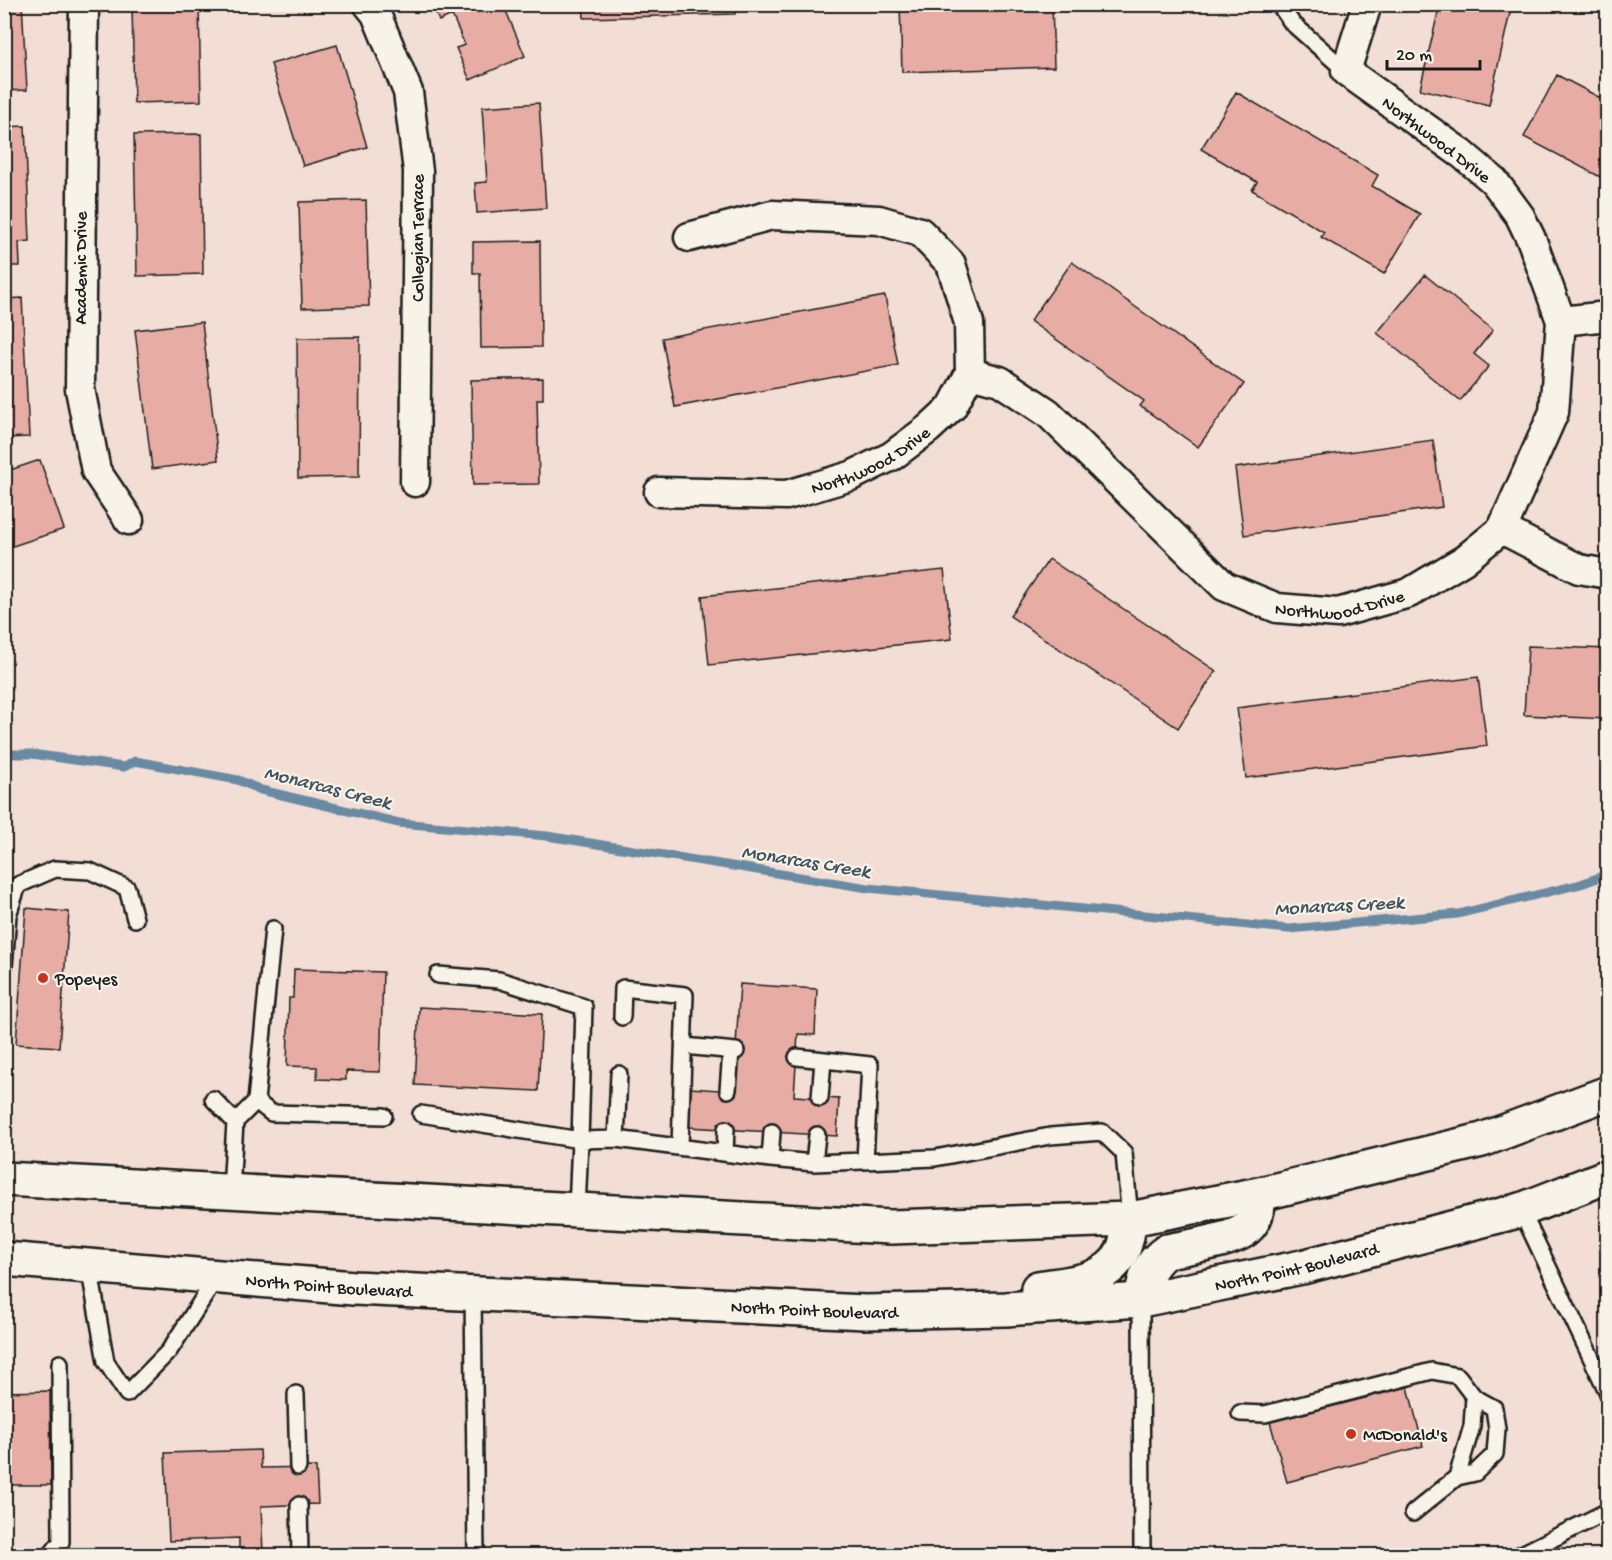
<svg xmlns="http://www.w3.org/2000/svg" width="1612" height="1560" font-family="'Gochi Hand',sans-serif">
<style>
.lines{fill:none;stroke-linecap:round;stroke-linejoin:round}
.stream{stroke:#698aa2;stroke-width:9}
.building{fill:#e7ada5;stroke:#1c1c1c;stroke-width:1.5}
.service-casing{stroke:#1c1c1c;stroke-width:20}
.minor-casing{stroke:#1c1c1c;stroke-width:33}
.primary-casing{stroke:#1c1c1c;stroke-width:38}
.service{stroke:#f7f3e8;stroke-width:15}
.minor{stroke:#f7f3e8;stroke-width:28}
.primary{stroke:#f7f3e8;stroke-width:33}
.poi-dot{fill:#c8321e;stroke:#f7f3e8;stroke-width:2}
.labels{text-anchor:middle;stroke-width:4.5;stroke-linejoin:round;paint-order:stroke}
.street-label{font-size:18px;fill:#1c1c1c;stroke:#f7f3e8}
.poi-label{font-size:18px;fill:#1c1c1c;stroke:#f7f3e8;text-anchor:start}
.water-label{font-size:20px;font-style:italic;fill:#42535f;stroke:#f7f3e8}
</style>
<rect width="100%" height="100%" fill="#f2ded4"/>
<filter id="ink" filterUnits="userSpaceOnUse"><feTurbulence type="fractalNoise" baseFrequency=".0167" numOctaves="2"/><feDisplacementMap in="SourceGraphic" scale="12" xChannelSelector="R" yChannelSelector="G"/><feConvolveMatrix kernelMatrix="1 2 1 2 8 2 1 2 1" color-interpolation-filters="sRGB"/></filter>
<g filter="url(#ink)">
<g class="lines">
<path class="stream" d="M4,754H32L124,767L135,761L238,780L261,790L399,823L547,836L868,888L1289,929L1458,914L1581,884L1608,874"/>
</g>
<path class="building" d="M4,4H22L27,90L4,91Z
M132,4H199L201,101L134,103Z
M432,4H503L525,56L470,80L456,48L465,45L452,15L439,21Z
M583,4H735V14L584,18Z
M900,4H1052L1054,67L902,72Z
M1440,4H1512L1489,105L1420,89Z
M337,45L367,147L303,166L271,64Z
M1557,75L1608,102V181L1524,137Z
M1236,92L1378,175L1372,186L1420,214L1384,274L1321,237L1324,232L1252,190L1257,182L1201,149Z
M539,103L546,208L477,213L475,183L487,182L482,107Z
M25,126L30,241L19,242L20,266H4V127Z
M201,134L203,274L137,276L134,135Z
M366,200L369,306L302,308L299,202Z
M540,241L541,347L481,348L480,273H473V242Z
M1072,262L1244,384L1198,447L1140,406L1144,401L1030,321Z
M1425,275L1493,330L1474,354L1489,366L1460,401L1377,333Z
M885,296L898,365L675,407L662,338Z
M22,298L29,437L4,438V299Z
M202,322L218,460L152,469L135,330Z
M360,337L359,477L298,478L297,338Z
M543,378V399H537L539,484L473,485L471,380Z
M1433,440L1442,507L1244,535L1235,468Z
M40,460L64,529L4,549V472Z
M1049,559L1216,671L1178,728L1010,616Z
M944,570L952,639L709,665L702,596Z
M1528,646L1608,649V719L1524,715Z
M1478,677L1487,746L1246,778L1237,708Z
M26,908L69,912L59,1047L16,1044Z
M294,969L383,972L380,1072L346,1071V1080L317,1079V1067L287,1066L289,998H293Z
M740,984L817,989L815,1035L798,1034L794,1096L839,1099L837,1136L689,1127L691,1088L733,1091Z
M419,1007L542,1014L538,1091L415,1085Z
M1408,1387L1423,1446L1287,1482L1270,1422Z
M50,1391L51,1485H4V1392Z
M260,1450L261,1468L316,1467L318,1504L261,1506L263,1554L239,1555V1538L169,1541L165,1453Z"/>
<g class="lines">
<g class="service-casing">
<path id="service" d="M1279,4L1292,23L1346,71
M4,967L8,915L18,885L55,869L90,871L127,888L135,919
M622,1017L623,988L685,995L680,1147
M684,1046L736,1051
M797,1057L870,1065L865,1160
M728,1090L731,1051
M820,1098L823,1060
M213,1099L235,1122L231,1191
M256,1101L271,1113L384,1116
M421,1114L580,1140L584,1007L499,980L438,975
M235,1122L256,1101L273,929
M616,1139L619,1074
M725,1153L726,1129
M770,1159L772,1132
M814,1163L817,1135
M577,1210L580,1140L616,1139L770,1159L814,1163L935,1158L1050,1136L1102,1132L1124,1153L1130,1219
M1521,1210L1608,1393
M89,1266L106,1362L127,1394L169,1351L217,1277
M473,1294L476,1556
M1141,1300L1142,1556
M296,1394L298,1467
M1240,1413L1265,1414L1432,1371L1458,1376L1474,1397L1472,1426L1457,1477L1413,1513
M1457,1477L1475,1473L1495,1454L1497,1429L1494,1408L1474,1397
M299,1505L300,1556
M50,1556L61,1542L60,1363
M1518,1556L1608,1511"/>
</g>
<g class="minor-casing">
<g id="minor">
<path d="M84,4L80,389L96,471L129,520"/>
<path d="M368,4L376,14L408,92L418,171L415,482"/>
<path d="M689,237L772,215L879,220L920,232L951,264L969,323L970,373"/>
<path d="M1561,321L1608,316"/>
<path id="s1" d="M659,492L787,495L851,476L892,456L928,429L952,407L970,373L1000,381L1048,413L1224,586L1277,608L1338,613L1409,593L1464,560L1502,529L1554,412L1561,321L1532,241L1520,216L1494,181L1462,154L1346,71L1367,4"/>
<path d="M1502,529L1579,569L1608,574"/>
</g>
</g>
<g class="primary-casing">
<g id="primary">
<path d="M4,1179L891,1227L1130,1219L1260,1194L1482,1140L1608,1093"/>
<path id="s2" d="M4,1259L354,1288L865,1312L1006,1309L1141,1300L1302,1267L1521,1210L1608,1176"/>
<path d="M1038,1288C1068,1283 1107,1283 1122,1252C1127,1243 1128,1230 1130,1219"/>
<path d="M1141,1300C1144,1279 1149,1263 1167,1251C1186,1247 1234,1241 1247,1228C1257,1219 1258,1206 1260,1194"/>
</g>
</g>
<use href="#service" class="service"/>
<use href="#minor" class="minor"/>
<use href="#primary" class="primary"/>
</g>
</g>
<g class="poi-dot">
<circle cx="43" cy="978" r="6"/>
<circle cx="1351" cy="1434" r="6"/>
</g>
<g class="labels">
<g class="street-label">
<text transform="translate(1437 139) rotate(37)" y="6">Northwood Drive</text>
<text transform="translate(417 238) rotate(-90)" y="6">Collegian Terrace</text>
<text transform="translate(80 268) rotate(-90)" y="6">Academic Drive</text>
<text dy="6" stroke="none"><textPath href="#s1" startOffset="219">Northwood Drive</textPath></text>
<text dy="6" stroke="none"><textPath href="#s1" startOffset="813">Northwood Drive</textPath></text>
<text dy="6" stroke="none"><textPath href="#s2" startOffset="1298">North Point Boulevard</textPath></text>
<text dy="6" stroke="none"><textPath href="#s2" startOffset="326">North Point Boulevard</textPath></text>
<text dy="6" stroke="none"><textPath href="#s2" startOffset="812">North Point Boulevard</textPath></text>
</g>
<g class="poi-label">
<text x="55" y="984">Popeyes</text>
<text x="1363" y="1440">McDonald's</text>
</g>
<g class="water-label">
<text transform="translate(328 786) rotate(14)" y="7">Monarcas Creek</text>
<text transform="translate(806 860) rotate(9)" y="7">Monarcas Creek</text>
<text transform="translate(1339 904) rotate(-3)" y="7">Monarcas Creek</text>
</g>
</g>
<rect width="1612" height="1560" fill="none" stroke="#f7f3e8" stroke-width="24"/>
<rect x="12" y="12" width="1588" height="1536" fill="none" stroke="#1c1c1c" stroke-width="2" filter="url(#ink)"/>
<path d="M1387 60v9h93v-9" fill="none" stroke="#1c1c1c" stroke-width="3"/>
<text x="1396" y="60" font-size="18" fill="#1c1c1c" stroke="#f7f3e8" stroke-width="4.5" paint-order="stroke">20 m</text>
</svg>
